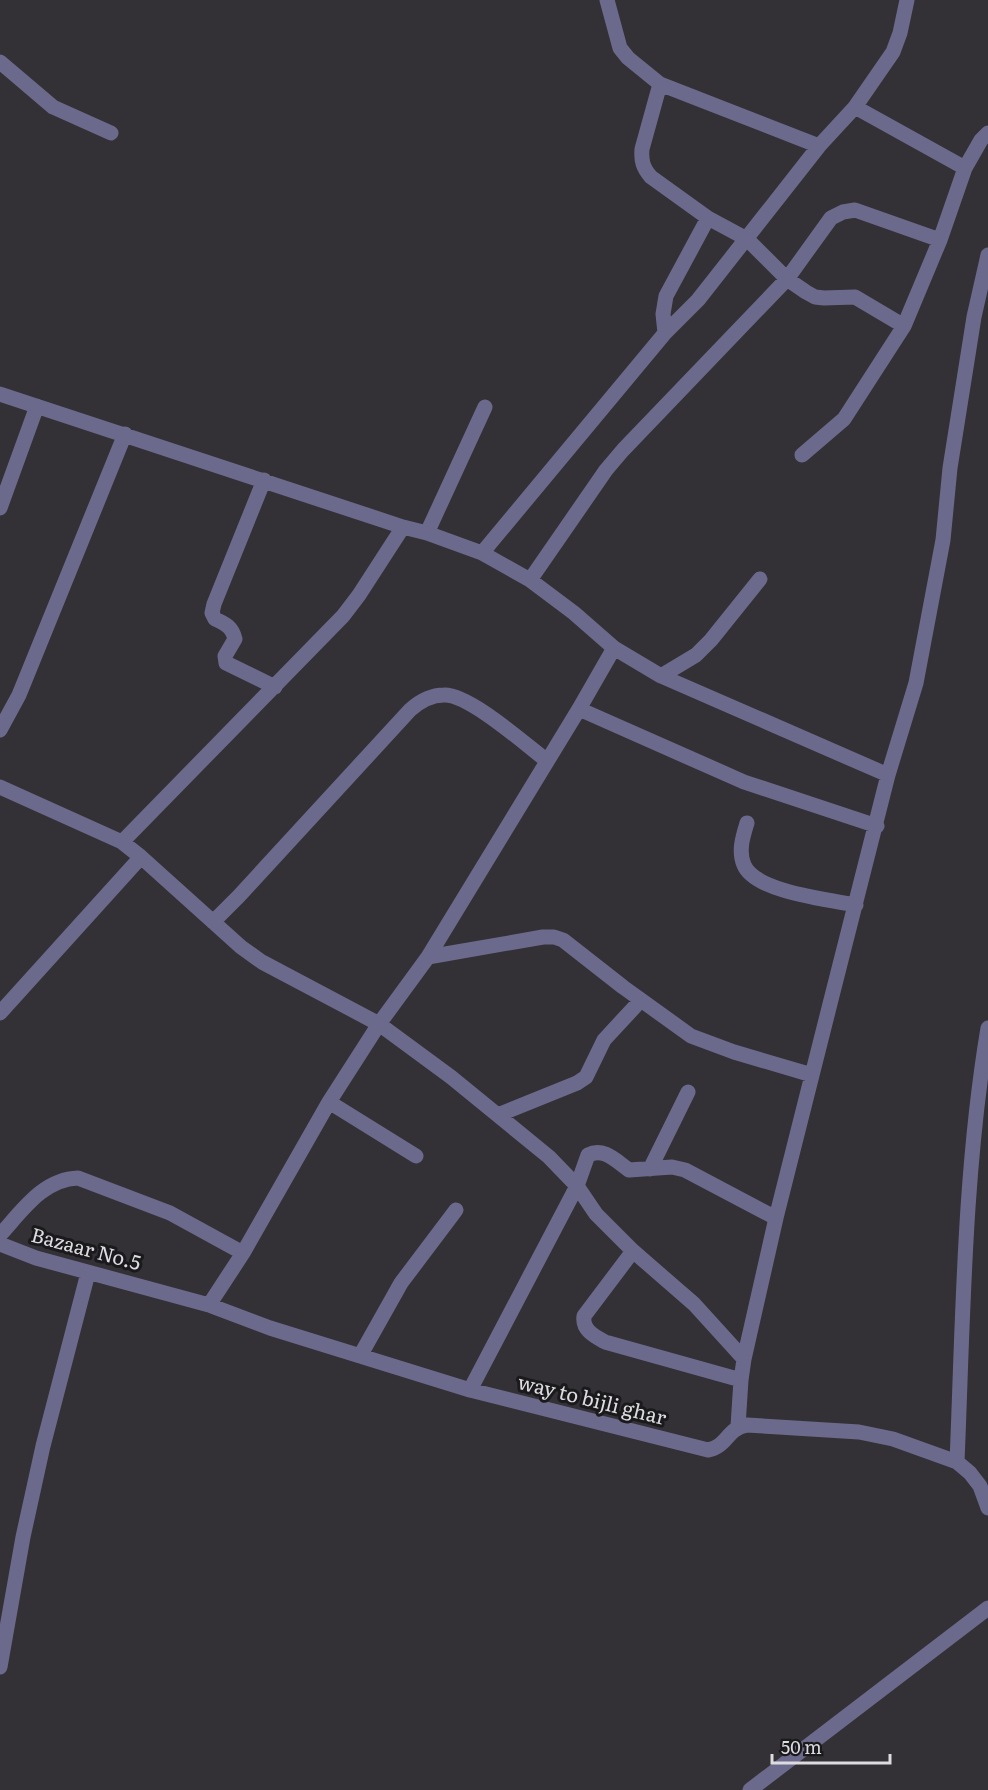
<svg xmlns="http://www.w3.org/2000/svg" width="988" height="1790" font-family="Literata,serif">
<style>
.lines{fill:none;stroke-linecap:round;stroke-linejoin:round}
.minor{stroke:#6c6a8c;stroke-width:15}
.labels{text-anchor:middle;stroke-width:6;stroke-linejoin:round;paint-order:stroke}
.street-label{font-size:20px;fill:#dddbe0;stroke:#1a191b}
</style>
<rect width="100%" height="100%" fill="#333036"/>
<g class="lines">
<path class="minor" d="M607,0L620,48L628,58L660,84L819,146
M0,62L53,107L111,133
M660,84L642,149C641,161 643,168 651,177L708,218L747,239L787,279L806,292L815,297L824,298L855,297L904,326
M855,107L965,168
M665,333L663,314L666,296L708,218
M0,394L403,527L427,533L482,553L530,580L574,613L614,648L661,676L888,775
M802,455L844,419L904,326L940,240L965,168L981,140L988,133
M264,480L214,604L212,613L215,619C226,624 232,627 235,639L225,656L226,663L275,687
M0,508L37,406
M427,533L485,407
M482,553L665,333L698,300L819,146L855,107L893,52L900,33L907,0
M530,580L606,470L623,450L787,279L831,218L843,212L855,210L940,240
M661,676L696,655L711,640L760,579
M579,709L744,782L877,826
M0,730L19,695L125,434
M0,787L122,842L141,857L241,947L262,962L379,1024L451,1077L549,1157L577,1186L596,1214L633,1251L694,1304L744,1359
M747,823C743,836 738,851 744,865C755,892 830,900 856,905
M122,842L343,616L359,595L403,527
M213,922L239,896L410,710C420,701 430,695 444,695C469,694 525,744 546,760
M428,957L543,937H554L563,940L623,987L691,1036L734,1052L812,1075
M0,1013L141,857
M329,1102L416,1156
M498,1115L577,1083L586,1077L604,1040L641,1000
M650,1169L688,1092
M0,1235C22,1211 43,1179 78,1178L170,1213L243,1253
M0,1244L36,1258L209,1305L270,1328L470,1390L708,1450C727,1447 727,1428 747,1425L859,1432L893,1439L957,1462L970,1473L980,1486L988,1508
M633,1251L584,1316C582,1330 594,1336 605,1342L741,1380
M209,1305L243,1253L329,1102L379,1024L428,957L579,709L614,648
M360,1356L401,1283L456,1210
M470,1390L577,1186L588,1155C604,1147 616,1161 629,1170L672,1167L685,1170L776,1218
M738,1426L741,1380L744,1359L776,1218L834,988L888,775L916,683L943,540L950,468L974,317L988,255
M957,1462C963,1318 964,1171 988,1028
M0,1667L23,1537L43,1446L88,1273
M750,1790L988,1608"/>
</g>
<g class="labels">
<g class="street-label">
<text transform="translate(86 1249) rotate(15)" y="7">Bazaar No.5</text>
<text transform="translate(592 1400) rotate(14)" y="7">way to bijli ghar</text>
</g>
</g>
<path d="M772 1754v9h118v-9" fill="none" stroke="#dddbe0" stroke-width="3"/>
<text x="781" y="1754" font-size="18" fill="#dddbe0" stroke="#1a191b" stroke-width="4.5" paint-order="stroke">50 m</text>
</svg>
